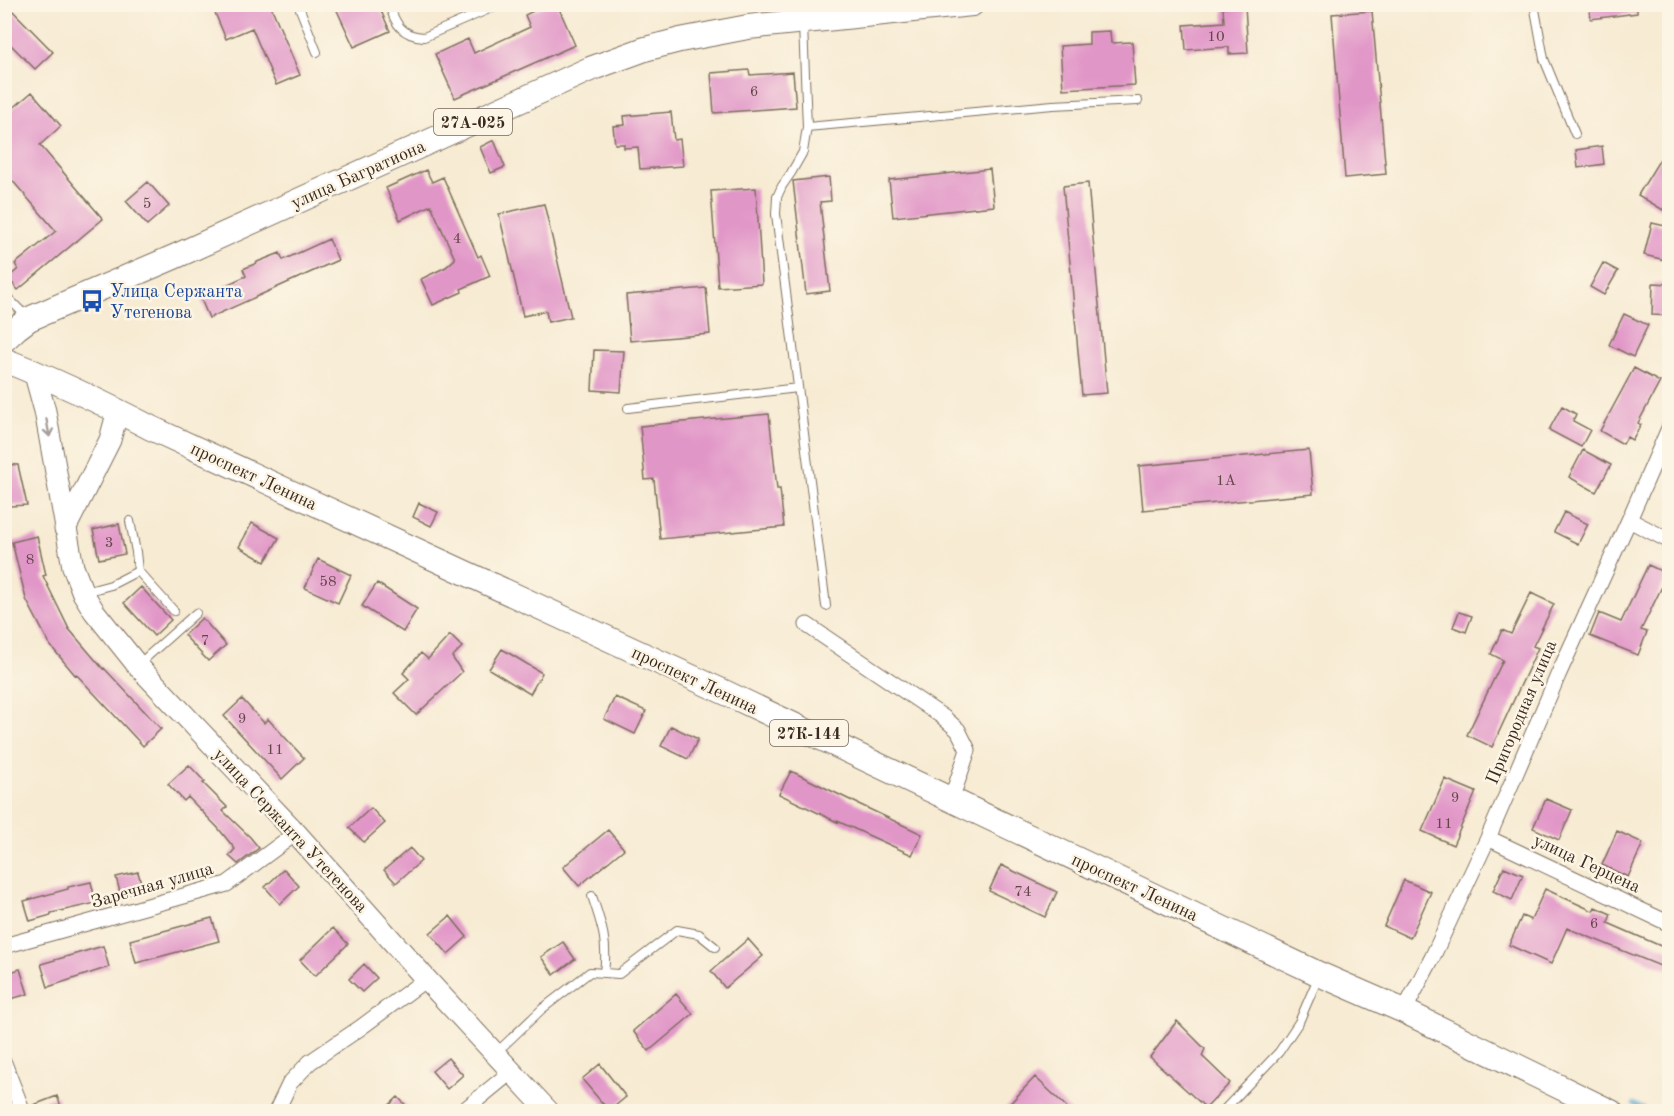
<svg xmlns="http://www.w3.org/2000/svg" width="1674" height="1116" font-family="'Old Standard TT',serif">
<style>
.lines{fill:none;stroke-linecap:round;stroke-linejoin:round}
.stream{stroke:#52a7ce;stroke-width:4.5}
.building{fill:#e196c8}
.lane-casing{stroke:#7d6e5d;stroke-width:10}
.street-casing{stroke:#7d6e5d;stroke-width:17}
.secondary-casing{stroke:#7d6e5d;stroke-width:23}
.primary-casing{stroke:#7d6e5d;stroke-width:26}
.lane{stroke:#fff;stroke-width:8}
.street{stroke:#fff;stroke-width:15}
.secondary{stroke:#fff;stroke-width:21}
.primary{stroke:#fff;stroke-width:24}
.oneway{stroke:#a79f9a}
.labels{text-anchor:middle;stroke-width:5;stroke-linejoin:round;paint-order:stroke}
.number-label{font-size:15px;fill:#644548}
.shield{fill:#fcf5e5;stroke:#75675a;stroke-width:1.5}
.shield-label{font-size:16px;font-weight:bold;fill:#3b2a1e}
.street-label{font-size:18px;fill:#3b2a1e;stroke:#fcf5e5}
.transit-label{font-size:18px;fill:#164399;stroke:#fcf5e5;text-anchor:start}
</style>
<rect width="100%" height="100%" fill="#fcf5e5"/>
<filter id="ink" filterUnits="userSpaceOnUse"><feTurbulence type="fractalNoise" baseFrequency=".0167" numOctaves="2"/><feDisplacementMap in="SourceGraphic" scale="12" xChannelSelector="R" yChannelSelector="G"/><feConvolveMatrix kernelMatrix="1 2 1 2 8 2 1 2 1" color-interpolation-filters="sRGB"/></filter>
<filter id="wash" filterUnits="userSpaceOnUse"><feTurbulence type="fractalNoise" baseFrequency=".008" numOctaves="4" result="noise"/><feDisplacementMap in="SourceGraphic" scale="24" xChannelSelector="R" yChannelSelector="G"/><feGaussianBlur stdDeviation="1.35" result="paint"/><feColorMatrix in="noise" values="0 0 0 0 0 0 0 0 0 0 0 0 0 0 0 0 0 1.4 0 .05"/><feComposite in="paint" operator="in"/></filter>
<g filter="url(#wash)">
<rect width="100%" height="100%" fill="#f7ebd3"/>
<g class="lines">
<path class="stream" d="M1634,1104L1650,1112"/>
</g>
<g id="blocks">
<path class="building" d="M4,4H6L53,52L35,69L4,38Z
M235,4H270L300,75L276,85L252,28L226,39L215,13Z
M334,4H378L390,31L354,47Z
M547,4H557L575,45L455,98L435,54L468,39L474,53L530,27L525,15Z
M1589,4H1637V13L1591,19Z
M1245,6L1248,53L1229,54V47L1186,50L1184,25L1224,22L1223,8Z
M1372,11L1386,174L1345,178L1332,14Z
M1110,31L1111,43L1132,42L1135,85L1063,89L1060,46L1089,44V32Z
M749,70L750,75L793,72L796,107L714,113L711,73Z
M32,92L61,126L40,145L103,219L18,290L8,278L18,269L15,264L56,231L4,171V116Z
M671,112L674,140L680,139L683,166L640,169L638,147L624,148V144H615L613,126L625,125L624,116Z
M494,140L505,167L491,173L480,147Z
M1602,146L1604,164L1578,168L1576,150Z
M1660,159L1670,165V199L1663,210L1638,195Z
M990,169L994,206L893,217L889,180Z
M426,170L432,182L443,177L478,257L481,255L490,276L461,289L462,292L433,305L421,279L446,267L455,259L431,205L400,220L386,188Z
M829,177L831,201L820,202L830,291L806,294L793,181Z
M148,182L169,206L147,225L126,201Z
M1088,183L1107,393L1082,395L1063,186Z
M756,188L762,284L718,287L711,191Z
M544,204L571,317L548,322L546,311L523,316L499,214Z
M1652,223L1670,227V243L1665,260L1644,255Z
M329,239L338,260L209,318L200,297L246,276L243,269L257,263V262L280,253L283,260Z
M1603,263L1618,271L1604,295L1590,287Z
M1653,283L1670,284V316L1652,315Z
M706,288L710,334L630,341L626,295Z
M1624,314L1648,325L1633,357L1609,345Z
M594,350L624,351L621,392L592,390Z
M1634,368L1660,382L1638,423L1641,425L1632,440L1627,437L1623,444L1600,431Z
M1562,406L1576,414L1573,421L1590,430L1581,447L1549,430Z
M769,414L777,489H780L784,527L660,539L654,479L645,480L640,426Z
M1309,450L1313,494L1143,510L1139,466Z
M1583,450L1611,465L1596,492L1569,477Z
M4,464L18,465L27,505L9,506L4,489Z
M419,503L438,512L431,526L413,517Z
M1564,512L1588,524L1578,544L1554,532Z
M252,523L279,538L265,562L239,547Z
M119,524L125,554L99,559L93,530Z
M37,536L46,575L43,576L69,629L103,669L104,668L161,729L143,746L76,674L75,675L50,645L26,599L12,542Z
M318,559L351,575L338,603L305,588Z
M1648,565L1668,574L1641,630L1647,632L1638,655L1590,636L1599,613L1621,622Z
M377,583L417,609L403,632L362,606Z
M141,587L171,620L154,636L124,603Z
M1531,593L1554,604L1533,646L1538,648L1492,747L1467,735L1503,660L1491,654L1502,630L1511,634Z
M1459,612L1472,616L1466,632L1453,627Z
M202,618L226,645L208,661L184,635Z
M450,635L462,647L452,657L462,672L416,715L394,693L409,679L403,673L421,653L428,659Z
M502,649L542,673L530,694L489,669Z
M615,697L646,711L635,734L604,719Z
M242,699L264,723L268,719L304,758L282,779L224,716Z
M671,726L698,739L688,759L661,746Z
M189,765L205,782L203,783L227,807L223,811L250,837L259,848L238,864L229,856L235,849L218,828L188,797L184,801L168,784Z
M791,771L848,799L922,834L912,855L837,821V822L779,794Z
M1445,779L1476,792L1453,845L1422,831Z
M1546,799L1572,810L1559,840L1533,828Z
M371,808L385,823L364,842L349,828Z
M608,830L624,849L579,886L563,867Z
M1617,831L1643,843L1628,877L1602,865Z
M410,848L421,861L396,883L384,870Z
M1001,865L1057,892L1045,917L989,891Z
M1504,867L1523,875L1512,900L1493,891Z
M284,869L299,886L280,904L265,887Z
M138,872L143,890L121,896L116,877Z
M1404,880L1431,892L1410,938L1384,926Z
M91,882L96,903L51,913V915L30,921L24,901L68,889V887Z
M1545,889L1593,911L1595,907L1611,914L1608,923L1670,950V970L1567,928L1551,964L1509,945L1522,916L1531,920Z
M450,916L467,937L448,954L430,933Z
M212,918L219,941L136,963L130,940Z
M333,928L348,944L315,976L300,960Z
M748,939L763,956L725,988L711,971Z
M563,942L575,959L554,975L541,957Z
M103,946L109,967L48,987L41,964Z
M364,964L377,978L362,992L349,979Z
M20,969L28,994L4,1001V974Z
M676,994L693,1014L649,1051L633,1031Z
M1177,1021L1205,1049L1202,1056L1230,1083L1206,1108L1150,1057Z
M448,1058L463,1075L447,1089L432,1071Z
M600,1064L626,1097L609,1111L582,1079Z
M1035,1077L1072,1112H1002Z
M57,1096L63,1112H32L31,1106Z
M398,1097L412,1112H382Z"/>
</g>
</g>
<g filter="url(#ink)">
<use href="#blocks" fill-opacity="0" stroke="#7d6e5d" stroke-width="1.5"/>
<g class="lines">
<g class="lane-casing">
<path id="lane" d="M298,4L317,52
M389,4C395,24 402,36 424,37L501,4
M1534,4L1544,59L1575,134
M803,24L807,127L803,152L791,173L782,186L777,197L776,214L826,606
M807,127L1053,105L1138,101
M4,294L27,317
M628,408L798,388
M130,521L136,552L138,571
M85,592L111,585L138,571L174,611
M139,664L196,613
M592,896C602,926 608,941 604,973
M497,1052L542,1009L590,972L619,974L677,930L699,934L715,947
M1222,1112L1279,1052L1299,1022L1318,978"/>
</g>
<g class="street-casing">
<path id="street" d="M1629,520L1670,541
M807,625L943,717L958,730L968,750L951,800
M1488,838L1670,924
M4,946L227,884L296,833
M1404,1011L1432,958L1488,838L1559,673L1629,520L1670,426
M4,1063L23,1112
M276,1112L290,1083L310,1062L360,1028L426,979
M462,1112L512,1071"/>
</g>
<g class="secondary-casing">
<path id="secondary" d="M34,371L45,411L73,567L83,593L94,611L138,666L296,833L426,979L549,1112
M65,529L110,440L118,410"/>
</g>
<g class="primary-casing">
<path id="primary" d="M4,340L17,328L29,319L174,257L590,69L645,49L680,40L748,27L972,4
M4,360C55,380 103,403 151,428L724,692L1319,974L1404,1011L1611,1112"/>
</g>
<use href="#lane" class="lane"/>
<use href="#street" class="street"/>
<use href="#secondary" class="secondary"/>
<use href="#primary" class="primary"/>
</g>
<defs><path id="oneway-shaft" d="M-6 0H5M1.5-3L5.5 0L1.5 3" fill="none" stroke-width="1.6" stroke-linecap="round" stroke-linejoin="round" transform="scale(1.5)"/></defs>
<use class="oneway" href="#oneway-shaft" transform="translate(48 428) rotate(80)"/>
</g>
<defs>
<g id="bus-bare" transform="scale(1.8)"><path d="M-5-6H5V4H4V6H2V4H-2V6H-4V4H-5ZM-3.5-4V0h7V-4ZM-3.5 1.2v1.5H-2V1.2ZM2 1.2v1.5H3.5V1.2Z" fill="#1a4fb4" stroke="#fcf5e5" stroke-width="2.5" paint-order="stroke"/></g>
</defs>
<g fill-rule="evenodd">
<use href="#bus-bare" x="92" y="301"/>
</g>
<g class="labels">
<g class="number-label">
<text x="1216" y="41">10</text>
<text x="754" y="96">6</text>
<text x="147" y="208">5</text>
<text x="457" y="243">4</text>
<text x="1226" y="485">1A</text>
<text x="109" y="547">3</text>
<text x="30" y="564">8</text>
<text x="328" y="586">58</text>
<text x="205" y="645">7</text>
<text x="242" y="723">9</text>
<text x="275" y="754">11</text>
<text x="1455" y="802">9</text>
<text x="1444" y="828">11</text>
<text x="1023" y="896">74</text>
<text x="1594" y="928">6</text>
</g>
<g class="shield">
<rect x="434" y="109" width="78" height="26" rx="4.5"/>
<rect x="770" y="720" width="78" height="26" rx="4.5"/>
</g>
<g class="shield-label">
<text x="473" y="128">27А-025</text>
<text x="809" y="739">27К-144</text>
</g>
<g class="street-label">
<text transform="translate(358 174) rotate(-24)" y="6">улица Багратиона</text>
<text transform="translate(254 476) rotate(25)" y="6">проспект Ленина</text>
<text transform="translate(695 680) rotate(25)" y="6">проспект Ленина</text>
<text transform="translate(1521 712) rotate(-67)" y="6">Пригородная улица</text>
<text transform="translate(291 830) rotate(47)" y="6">улица Сержанта Утегенова</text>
<text transform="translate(1587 863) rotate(25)" y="6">улица Герцена</text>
<text transform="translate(152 885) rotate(-16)" y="6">Заречная улица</text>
<text transform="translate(1135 887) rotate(25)" y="6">проспект Ленина</text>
</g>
<g class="transit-label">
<text x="110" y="297">Улица Сержанта<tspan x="110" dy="21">Утегенова</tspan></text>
</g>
</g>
<rect width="1674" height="1116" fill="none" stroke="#fcf5e5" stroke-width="24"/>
</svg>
